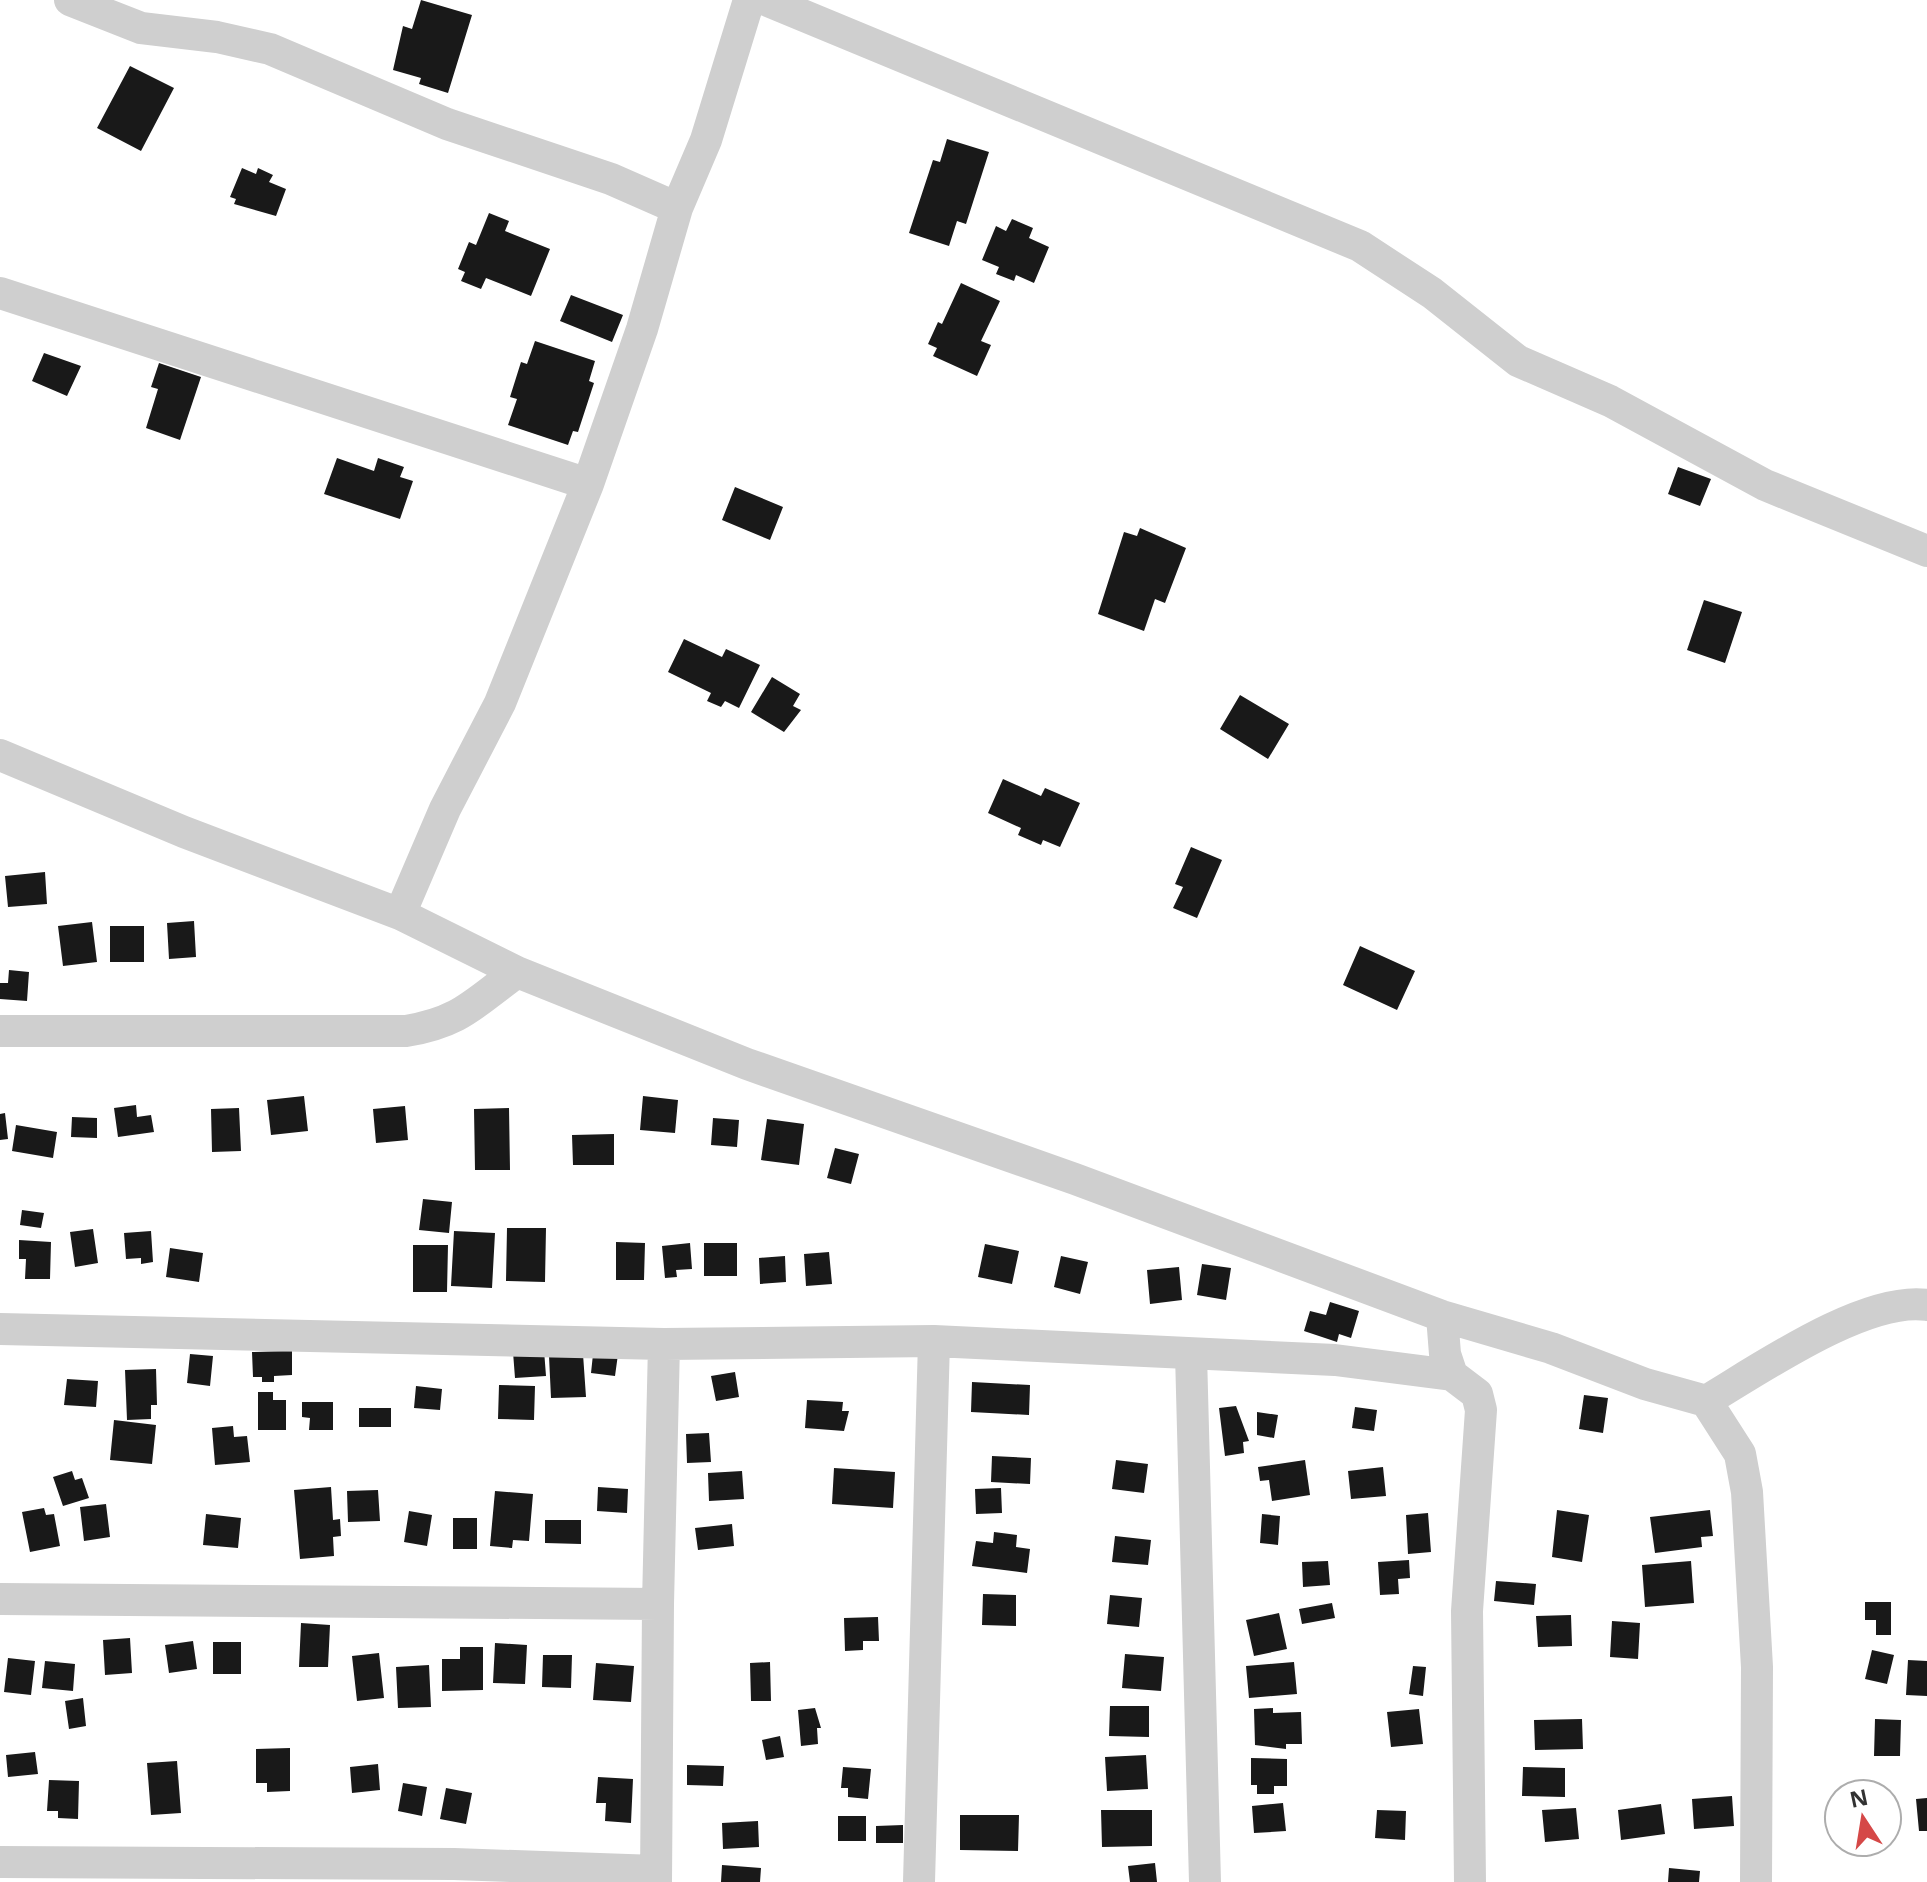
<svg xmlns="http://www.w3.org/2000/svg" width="1927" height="1882" font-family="'Open Sans',sans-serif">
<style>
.building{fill:#191919}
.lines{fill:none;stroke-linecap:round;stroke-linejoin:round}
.street{stroke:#cfcfcf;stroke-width:32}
</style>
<rect width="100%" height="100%" fill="#fff"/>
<path class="building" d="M421,0L472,15L448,93L419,84L421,78L393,70L403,26L412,29Z
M130,66L174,88L141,151L97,128Z
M947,139L989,152L966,224L957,221L949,246L909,233L933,160L940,162Z
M242,168L256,174L258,168L273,175L269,182L286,189L276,216L234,204L236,199L230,197Z
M489,213L509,221L505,231L550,249L531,296L486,278L481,289L461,281L465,272L458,269L469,242L476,245Z
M1012,219L1033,228L1029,238L1049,247L1034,283L1016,275L1014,281L996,274L999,267L982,260L996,226L1006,231Z
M961,283L1000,301L981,341L991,345L977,376L933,356L937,348L928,344L938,322L942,324Z
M571,295L623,315L612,342L560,321Z
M535,341L595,361L589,381L594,383L578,432L573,431L568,445L508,425L517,399L510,397L521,362L527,364Z
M44,353L81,366L67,396L32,381Z
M159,363L201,377L180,440L146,428L158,389L151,387Z
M337,458L374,471L378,458L404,467L400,477L413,481L400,519L324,494Z
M1678,467L1711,479L1700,506L1668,494Z
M735,487L783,507L770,540L722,520Z
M1140,528L1186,548L1165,603L1155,599L1144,631L1098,614L1124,532L1137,536Z
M1704,600L1742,612L1725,663L1687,650Z
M684,639L722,657L726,649L760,665L739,708L725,701L721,707L707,701L711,693L668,672Z
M772,677L800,694L793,706L801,710L784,732L751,712Z
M1240,695L1289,724L1268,759L1220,729Z
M1003,779L1041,796L1045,788L1080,803L1060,847L1043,840L1041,845L1018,835L1021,828L988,813Z
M1191,847L1222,860L1197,918L1173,908L1183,887L1175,884Z
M45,872L47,904L8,907L5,876Z
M194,921L196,957L169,959L167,923Z
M92,922L97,962L63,966L58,926Z
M110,926H144V962H110Z
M1360,946L1415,971L1397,1010L1343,985Z
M9,970L29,972L27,1001L0,999V983H8Z
M304,1096L308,1131L271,1135L267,1100Z
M643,1096L678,1100L675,1133L640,1130Z
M136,1105L137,1117L151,1115L154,1132L118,1137L114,1108Z
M405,1106L408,1140L376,1143L373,1109Z
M239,1108L241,1151L212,1152L211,1109Z
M509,1108L510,1170H475L474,1109Z
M5,1113L8,1139L0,1140V1114Z
M72,1117L97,1118V1138L71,1137Z
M713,1118L739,1120L737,1147L711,1145Z
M767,1119L804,1124L799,1165L761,1160Z
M16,1125L57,1132L53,1158L12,1151Z
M614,1134V1165H573L572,1135Z
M835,1148L859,1154L851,1184L827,1178Z
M423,1199L452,1202L449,1233L419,1230Z
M22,1210L44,1213L41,1228L20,1225Z
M507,1228H546L545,1282L506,1281Z
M93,1229L98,1263L75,1267L70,1232Z
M151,1231L153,1262L141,1264V1258L126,1259L124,1233Z
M454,1231L495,1233L492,1288L451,1286Z
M19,1240L51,1242L50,1279H25L26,1259H19Z
M616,1242L645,1243L644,1280H616Z
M690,1243L692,1269L676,1270L677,1277L665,1278L662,1246Z
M704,1243H737V1276H704Z
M985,1244L1019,1251L1012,1284L978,1277Z
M413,1245H448L447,1292H413Z
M170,1248L203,1253L199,1282L166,1277Z
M829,1252L832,1284L806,1286L804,1254Z
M785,1256L786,1282L760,1284L759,1258Z
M1061,1256L1088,1262L1080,1294L1054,1287Z
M1202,1264L1231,1268L1226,1300L1197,1295Z
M1179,1267L1182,1300L1150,1304L1147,1270Z
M1330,1302L1359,1311L1351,1338L1339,1334L1337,1342L1304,1331L1310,1311L1326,1315Z
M594,1345L619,1347L615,1376L591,1373Z
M544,1350L546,1376L515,1378L513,1352Z
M292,1351V1375L274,1376V1382H262V1377H253L252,1352Z
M190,1354L213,1356L210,1386L187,1383Z
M583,1354L586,1397L551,1398L549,1356Z
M156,1369L157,1405H151V1419L127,1420L125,1370Z
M735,1372L739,1397L716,1401L711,1376Z
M67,1379L98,1381L96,1407L64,1405Z
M972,1382L1030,1385L1029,1415L971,1412Z
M499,1385L535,1386L534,1420L498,1419Z
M416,1386L442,1389L440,1410L414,1408Z
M258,1392H273V1400H286V1430H258Z
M1584,1395L1608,1398L1603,1433L1579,1429Z
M807,1400L843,1402L842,1411H849L844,1431L805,1428Z
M302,1402H333V1430H309L310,1418L302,1417Z
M1236,1406L1249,1441L1243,1442L1244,1453L1225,1456L1219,1408Z
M1355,1407L1377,1410L1374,1431L1352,1428Z
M359,1408H391V1427H359Z
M1257,1412L1278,1415L1274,1438L1257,1435Z
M114,1420L156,1425L152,1464L110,1460Z
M233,1426L234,1437L247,1436L250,1462L215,1465L212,1428Z
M709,1433L711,1462L687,1463L686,1434Z
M992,1456L1031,1458L1030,1484L991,1482Z
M1116,1460L1148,1464L1144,1493L1112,1489Z
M1305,1460L1310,1495L1272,1501L1269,1480L1260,1481L1258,1467Z
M1383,1467L1386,1496L1351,1499L1348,1471Z
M834,1468L895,1472L893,1508L832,1504Z
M72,1471L75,1480L82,1478L89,1498L63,1506L53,1477Z
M742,1471L744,1499L709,1501L708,1473Z
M331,1487L333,1520L340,1519L341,1536L333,1537L334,1556L300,1559L294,1490Z
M598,1487L628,1489L627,1513L597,1511Z
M1001,1488L1002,1513L976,1514L975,1489Z
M378,1490L380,1521L348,1522L347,1491Z
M495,1491L533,1494L529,1541L513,1540L512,1548L490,1546Z
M106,1504L110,1537L84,1541L80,1507Z
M44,1508L46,1515L54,1514L60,1546L30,1552L22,1512Z
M1557,1510L1589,1515L1582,1562L1552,1557Z
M1710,1510L1713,1536L1701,1537L1702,1547L1655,1553L1650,1517Z
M409,1511L432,1515L427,1546L404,1542Z
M1428,1513L1431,1552L1408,1554L1406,1515Z
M206,1514L241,1518L238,1548L203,1545Z
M1262,1514L1280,1516L1278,1545L1260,1543Z
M453,1518H477V1549H453Z
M545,1520H581V1544L545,1543Z
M732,1524L734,1546L698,1550L695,1528Z
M994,1532L1017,1535L1016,1547L1030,1549L1027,1573L972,1566L976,1541L993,1543Z
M1115,1536L1151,1540L1148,1565L1112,1562Z
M1409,1560L1410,1578L1398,1579L1399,1594L1380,1595L1378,1562Z
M1328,1561L1330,1585L1303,1587L1302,1562Z
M1691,1561L1694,1603L1645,1607L1642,1565Z
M1496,1581L1536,1584L1534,1605L1494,1601Z
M983,1594L1016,1595V1626L982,1625Z
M1110,1595L1142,1598L1139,1627L1107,1624Z
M1865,1602H1891V1635H1876V1620H1865Z
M1332,1603L1335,1618L1302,1624L1299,1609Z
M1279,1613L1287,1649L1254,1656L1246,1620Z
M1571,1615L1572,1646L1538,1647L1536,1616Z
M878,1617L879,1641H863V1650L845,1651L844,1618Z
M1612,1621L1640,1623L1638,1659L1610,1657Z
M301,1623L330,1625L328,1667H299Z
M130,1638L132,1673L105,1675L103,1640Z
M193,1641L197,1669L169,1673L165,1645Z
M213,1642H241V1674H213Z
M495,1643L527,1645L525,1684L493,1683Z
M460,1647H483V1690L442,1691V1659H460Z
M1872,1650L1894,1655L1887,1684L1865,1679Z
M379,1653L384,1698L357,1701L352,1656Z
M1125,1654L1164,1657L1161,1691L1122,1688Z
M543,1655H572L571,1688L542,1687Z
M8,1658L35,1661L31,1695L4,1692Z
M1908,1660L1927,1661V1696L1906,1695Z
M45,1661L75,1664L73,1691L42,1688Z
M770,1662L771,1701H751L750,1663Z
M1294,1662L1297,1694L1249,1698L1246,1666Z
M596,1663L634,1666L631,1702L593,1700Z
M429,1665L431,1707L398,1708L396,1667Z
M1413,1666L1426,1667L1423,1696L1409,1694Z
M83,1698L86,1726L69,1729L65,1701Z
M1110,1706H1149V1737L1109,1736Z
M815,1708L821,1728H817L818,1744L801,1746L798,1710Z
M1273,1708V1713L1301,1712L1302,1744H1286V1749L1255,1745L1254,1709Z
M1419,1709L1423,1744L1391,1747L1387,1712Z
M1582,1719L1583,1749L1535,1750L1534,1720Z
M1875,1719L1901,1720L1900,1756H1874Z
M780,1736L784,1757L766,1760L762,1740Z
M290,1748V1791L267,1792V1783H256V1749Z
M35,1752L38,1774L8,1777L6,1755Z
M1146,1755L1148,1789L1107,1791L1105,1757Z
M1251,1758L1287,1759V1786H1274V1794H1257V1785H1251Z
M177,1761L181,1813L151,1815L147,1763Z
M378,1764L380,1790L352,1793L350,1767Z
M687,1765L724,1766L723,1786L687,1785Z
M843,1767L871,1769L868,1799L848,1797V1788H841Z
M1523,1767L1565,1768V1797L1522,1796Z
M598,1777L633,1779L631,1823L605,1821L606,1803H596Z
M49,1780L79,1781L78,1819L58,1818V1811H47Z
M403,1783L427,1787L422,1816L398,1811Z
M446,1788L472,1793L466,1824L440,1819Z
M1732,1796L1734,1826L1694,1829L1692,1799Z
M1927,1798V1831H1919L1916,1799Z
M1283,1803L1286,1831L1254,1833L1252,1806Z
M1661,1804L1665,1834L1621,1840L1618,1810Z
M1576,1808L1579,1839L1545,1842L1542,1810Z
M1101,1810H1152V1846L1102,1847Z
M1377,1810L1406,1811L1405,1840L1375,1838Z
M960,1815H1019L1018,1851L960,1850Z
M838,1816H866V1841H838Z
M758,1821L759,1847L723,1849L722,1823Z
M903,1825V1843H876V1826Z
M1155,1863L1157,1882H1130L1128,1866Z
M722,1865L761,1868L760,1882H721Z
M1669,1868L1700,1871L1699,1882H1668Z"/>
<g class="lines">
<path class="street" d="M70,0L141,28L217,37L270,49L447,124L611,179L677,208
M766,0L1360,246L1432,293L1518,361L1610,401L1765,485L1927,551
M0,293L588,484
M0,755L184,832L400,914L517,972L747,1064L1075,1179L1442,1316L1551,1348L1645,1384L1706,1401C1760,1369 1865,1296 1927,1305
M400,914L445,809L500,703L588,484L642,329L677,208L706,140L749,0
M0,1031H406C461,1022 474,1003 517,972
M0,1329L664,1344L934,1341L1335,1360L1452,1375L1445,1354L1442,1316
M1191,1354L1205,1882
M1452,1375L1477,1394L1481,1410L1467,1611L1470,1882
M1706,1401L1740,1454L1747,1492L1757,1667L1756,1882
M0,1599L658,1604L664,1344
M0,1862L454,1864L656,1871
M656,1882L658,1604
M919,1882L934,1341"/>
</g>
<g transform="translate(1863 1818) rotate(348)"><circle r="38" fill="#ffffff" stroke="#adadad" stroke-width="2"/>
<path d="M0-6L14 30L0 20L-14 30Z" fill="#d54847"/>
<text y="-12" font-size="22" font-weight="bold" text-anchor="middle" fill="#323232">N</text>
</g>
</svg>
